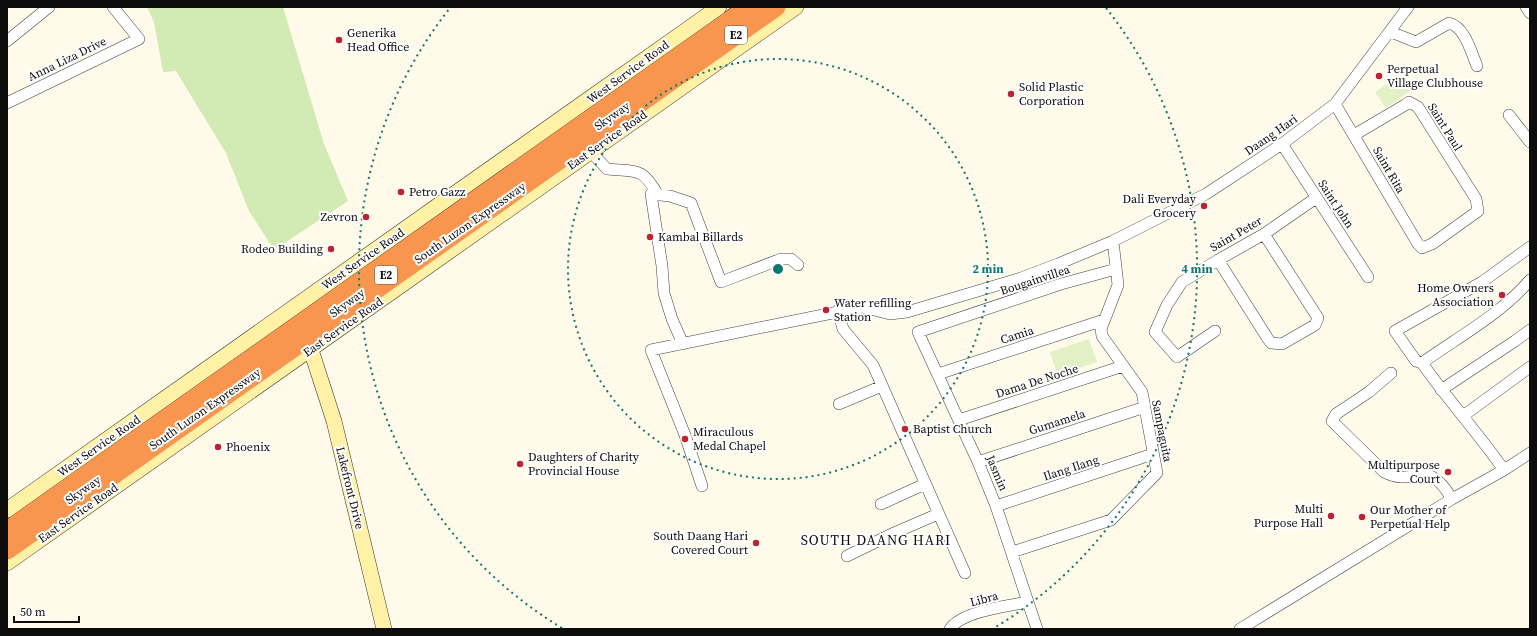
<svg xmlns="http://www.w3.org/2000/svg" width="1537" height="636" font-family="'Source Serif 4',serif">
<style>
.green{fill:#d2eab4}
.pitch{fill:#e3f1c6}
.lines{fill:none;stroke-linecap:round;stroke-linejoin:round}
.street-casing{stroke:#3f3f3f;stroke-width:12}
.secondary-casing{stroke:#2e2e2e;stroke-width:16}
.highway-casing{stroke:#1d1d1d;stroke-width:20}
.street{stroke:#fff;stroke-width:11}
.secondary{stroke:#fff1a5;stroke-width:15}
.highway{stroke:#f8964f;stroke-width:19}
.ring{fill:none;stroke:#0f766e;stroke-width:2;stroke-dasharray:2 4}
.poi-dot{fill:#be212f;stroke:#fff;stroke-width:1.5}
.labels{text-anchor:middle;stroke-width:4;stroke-linejoin:round;paint-order:stroke}
.shield{fill:#fff;stroke:#555;stroke-width:1}
.shield-label{font-size:11px;font-weight:bold;fill:#0c0c0c}
.poi-label{font-size:12px;fill:#0c0c0c;stroke:#fff;text-anchor:start}
.street-label{font-size:12px;fill:#0c0c0c;stroke:#fff}
.quarter-label{font-size:14px;letter-spacing:1px;fill:#0c0c0c;stroke:#fff}
.centre{fill:#0f766e;stroke:#fff;stroke-width:2}
.ring-label{font-size:12px;text-anchor:middle;font-weight:bold;fill:#0f766e;stroke:#fff;stroke-width:4;stroke-linejoin:round;paint-order:stroke}
</style>
<rect width="100%" height="100%" fill="#fffaea"/>
<path class="green" d="M147,7H283L324,144L348,201L274,250L249,211L226,153L176,71L163,72L154,22Z"/>
<path class="pitch" d="M1400,75L1411,90L1386,108L1375,92Z
M1089,339L1097,362L1058,375L1050,352Z"/>
<g class="lines">
<g class="street-casing">
<path id="street" d="M1526,7L1530,13
M1391,32L1416,42L1449,23C1465,27 1471,52 1477,66
M7,41L49,7
M7,103L139,39L113,7
M1335,104L1418,244L1422,248L1432,244L1478,211L1476,199L1418,107L1409,102L1405,105L1354,135
M1509,115L1530,142
M1282,144L1368,277
M591,152L607,169C638,172 642,167 658,195
M1218,260L1268,339L1271,343L1282,344L1315,325L1318,318L1264,234
M1530,280C1500,315 1458,337 1422,363C1448,400 1478,433 1504,470L1530,453
M838,310L843,329L873,365L965,573
M1215,331L1177,357L1155,332L1167,305L1182,282L1218,260L1264,234L1316,198
M683,344L672,319L664,293L662,266L651,194L670,196L691,203L721,282L781,259H791L798,265
M1422,363L1416,361L1395,331L1482,282L1530,247
M1391,373L1369,392L1336,414L1332,421L1384,472C1416,489 1425,454 1452,499
M938,374L1104,320
M1441,390L1515,341L1530,330
M839,404L882,386
M1463,416L1530,367
M959,420L1123,366
M978,462L1145,407
M702,486L685,435L651,350L862,307L890,314L907,312L1021,278L1058,264L1113,241L1206,194L1282,144L1335,104L1408,7
M881,504L925,484
M996,506L1153,454
M1012,552L1111,520L1157,473L1142,392L1102,336L1101,329L1118,285L1113,241
M847,556L894,533L938,514
M950,629C962,611 1008,606 1028,602
M1037,629L996,506L978,462L918,332L1061,284L1116,269
M1240,629L1452,499L1504,470"/>
</g>
<g class="secondary-casing">
<path id="secondary" d="M311,350L334,421L384,629
M7,510L719,7
M7,563L796,7"/>
</g>
<g class="highway-casing">
<path id="highway" d="M7,531L749,7
M7,550L776,7"/>
</g>
<use href="#street" class="street"/>
<use href="#secondary" class="secondary"/>
<use href="#highway" class="highway"/>
</g>
<g class="ring">
<circle cx="778" cy="269" r="210"/>
<path d="M562 628A419 419 0 0 1 450 8M1106 8A419 419 0 0 1 994 628"/>
</g>
<g class="poi-dot">
<circle cx="339" cy="40" r="4"/>
<circle cx="1379" cy="76" r="4"/>
<circle cx="1011" cy="94" r="4"/>
<circle cx="401" cy="192" r="4"/>
<circle cx="1204" cy="206" r="4"/>
<circle cx="366" cy="217" r="4"/>
<circle cx="650" cy="237" r="4"/>
<circle cx="331" cy="249" r="4"/>
<circle cx="1502" cy="295" r="4"/>
<circle cx="826" cy="310" r="4"/>
<circle cx="905" cy="429" r="4"/>
<circle cx="685" cy="439" r="4"/>
<circle cx="218" cy="447" r="4"/>
<circle cx="520" cy="464" r="4"/>
<circle cx="1448" cy="472" r="4"/>
<circle cx="1331" cy="516" r="4"/>
<circle cx="1362" cy="517" r="4"/>
<circle cx="756" cy="543" r="4"/>
</g>
<g class="labels">
<g class="shield">
<rect x="725" y="26" width="22" height="18" rx="3"/>
<rect x="375" y="266" width="22" height="18" rx="3"/>
</g>
<g class="shield-label">
<text x="736" y="39">E2</text>
<text x="386" y="279">E2</text>
</g>
<g class="poi-label">
<text x="347" y="37">Generika<tspan x="347" dy="14">Head Office</tspan></text>
<text x="1387" y="73">Perpetual<tspan x="1387" dy="14">Village Clubhouse</tspan></text>
<text x="1019" y="91">Solid Plastic<tspan x="1019" dy="14">Corporation</tspan></text>
<text x="409" y="196">Petro Gazz</text>
<text x="1196" y="203" text-anchor="end">Dali Everyday<tspan x="1196" dy="14">Grocery</tspan></text>
<text x="358" y="221" text-anchor="end">Zevron</text>
<text x="658" y="241">Kambal Billards</text>
<text x="323" y="253" text-anchor="end">Rodeo Building</text>
<text x="1494" y="292" text-anchor="end">Home Owners<tspan x="1494" dy="14">Association</tspan></text>
<text x="834" y="307">Water refilling<tspan x="834" dy="14">Station</tspan></text>
<text x="913" y="433">Baptist Church</text>
<text x="693" y="436">Miraculous<tspan x="693" dy="14">Medal Chapel</tspan></text>
<text x="226" y="451">Phoenix</text>
<text x="528" y="461">Daughters of Charity<tspan x="528" dy="14">Provincial House</tspan></text>
<text x="1440" y="469" text-anchor="end">Multipurpose<tspan x="1440" dy="14">Court</tspan></text>
<text x="1323" y="513" text-anchor="end">Multi<tspan x="1323" dy="14">Purpose Hall</tspan></text>
<text x="1370" y="514">Our Mother of<tspan x="1370" dy="14">Perpetual Help</tspan></text>
<text x="748" y="540" text-anchor="end">South Daang Hari<tspan x="748" dy="14">Covered Court</tspan></text>
</g>
<g class="street-label">
<text transform="translate(67 59) rotate(-26)" y="4">Anna Liza Drive</text>
<text transform="translate(628 72) rotate(-36)" y="4">West Service Road</text>
<text transform="translate(612 116) rotate(-35)" y="4">Skyway</text>
<text transform="translate(1445 127) rotate(58)" y="4">Saint Paul</text>
<text transform="translate(1271 135) rotate(-35)" y="4">Daang Hari</text>
<text transform="translate(607 140) rotate(-35)" y="4">East Service Road</text>
<text transform="translate(1389 170) rotate(60)" y="4">Saint Rita</text>
<text transform="translate(1336 204) rotate(57)" y="4">Saint John</text>
<text transform="translate(470 223) rotate(-35)" y="4">South Luzon Expressway</text>
<text transform="translate(1236 234) rotate(-30)" y="4">Saint Peter</text>
<text transform="translate(363 259) rotate(-35)" y="4">West Service Road</text>
<text transform="translate(1035 280) rotate(-18)" y="4">Bougainvillea</text>
<text transform="translate(347 303) rotate(-36)" y="4">Skyway</text>
<text transform="translate(343 327) rotate(-35)" y="4">East Service Road</text>
<text transform="translate(1017 335) rotate(-18)" y="4">Camia</text>
<text transform="translate(1037 381) rotate(-18)" y="4">Dama De Noche</text>
<text transform="translate(205 409) rotate(-35)" y="4">South Luzon Expressway</text>
<text transform="translate(1057 422) rotate(-18)" y="4">Gumamela</text>
<text transform="translate(1162 431) rotate(79)" y="4">Sampaguita</text>
<text transform="translate(99 446) rotate(-35)" y="4">West Service Road</text>
<text transform="translate(1071 468) rotate(-18)" y="4">Ilang Ilang</text>
<text transform="translate(997 473) rotate(67)" y="4">Jasmin</text>
<text transform="translate(350 488) rotate(76)" y="4">Lakefront Drive</text>
<text transform="translate(83 490) rotate(-35)" y="4">Skyway</text>
<text transform="translate(78 513) rotate(-35)" y="4">East Service Road</text>
<text transform="translate(984 599) rotate(-15)" y="4">Libra</text>
</g>
<g class="quarter-label">
<text x="876" y="545">SOUTH DAANG HARI</text>
</g>
</g>
<circle cx="778" cy="269" r="6" class="centre"/>
<g class="ring-label">
<text x="988" y="273">2 min</text>
<text x="1197" y="273">4 min</text>
</g>
<rect width="1537" height="636" fill="none" stroke="#0c0c0c" stroke-width="16"/>
<path d="M14 616v6h65v-6" fill="none" stroke="#0c0c0c" stroke-width="2"/>
<text x="20" y="616" font-size="12" fill="#0c0c0c" stroke="#ffffff" stroke-width="3" paint-order="stroke">50 m</text>
</svg>
